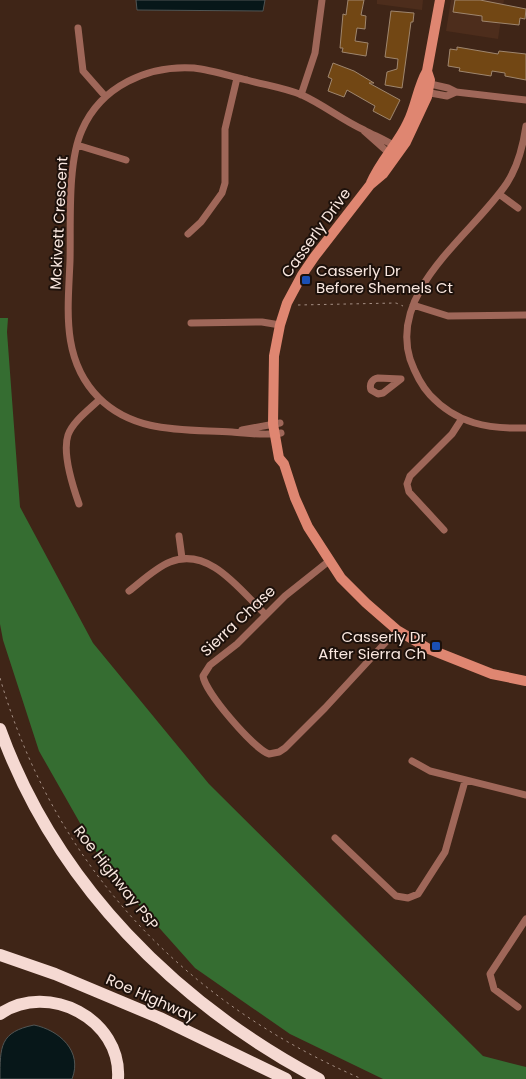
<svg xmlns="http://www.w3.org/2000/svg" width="526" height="1079" font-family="Poppins,sans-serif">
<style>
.built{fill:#4d2d1c}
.forest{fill:#356d31}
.water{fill:#071719;stroke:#505554}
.building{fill:#724714;stroke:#9f866e}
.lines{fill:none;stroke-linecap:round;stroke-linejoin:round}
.path{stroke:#a48e83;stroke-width:1;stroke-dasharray:2.5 4;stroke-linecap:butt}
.street{stroke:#9f6759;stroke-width:7}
.secondary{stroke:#df8671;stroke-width:10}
.highway{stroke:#f5d9d2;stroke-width:12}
.transit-dot{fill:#1a4fb4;stroke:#1d110b;stroke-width:2}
.labels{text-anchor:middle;stroke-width:4;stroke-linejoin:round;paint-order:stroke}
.street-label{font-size:15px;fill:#f9e7df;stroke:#1d110b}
.poi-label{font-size:15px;fill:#f9e7df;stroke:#1d110b;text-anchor:start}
</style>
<rect width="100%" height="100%" fill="#3f2517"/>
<path class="built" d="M377,0H423L422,10L377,4Z
M451,0H504L498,39L446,31Z"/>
<path class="forest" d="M0,318H8L7,332L20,507L93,643L209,784L483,1056L526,1067V1079H383L290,1034L195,968L105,867L39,751L3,640L0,624Z"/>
<path class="water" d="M136,0H265L263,11L137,10Z
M34,1025C59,1030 83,1051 72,1079H0C0,1046 0,1032 34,1025Z"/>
<path class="building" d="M348,0H364L361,15L366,16L365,29L357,28L355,41L368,43L366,56L342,52L343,48H340L343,14L346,15Z
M455,0H480L526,9L525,19L520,18L519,25L482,21V16L453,12Z
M391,11L414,13L413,22H411L402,88L385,85L387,72L397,69L398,59L385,57Z
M457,47L498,54L499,51L526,54V80L505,76V73L492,71L491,76L459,71L460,68L448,66L450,49L457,50Z
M333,63L354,71L374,83H369L400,100L390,120L373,111L375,106L347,90L344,97L328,91L332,79L328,77Z"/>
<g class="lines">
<path class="path" d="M298,305L396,303L403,306
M0,678C55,867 184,1002 362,1079"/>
<path class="street" d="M78,28L83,71L105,96
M426,83L448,88L456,92L526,100
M425,92L447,96L456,92
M301,95L315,53L322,0
M526,126C523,146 518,166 507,183C473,234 389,289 410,359C415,373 420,384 430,395C457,424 488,429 526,428
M364,131L391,155
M77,145L126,160
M499,194L518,208
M188,234L201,222L222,193L225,183V129L237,78
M413,305L448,316L526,315
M191,323L262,322L280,325
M378,378L401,379L383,393L378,394L371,390C369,384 372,379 378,378Z
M242,430L280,423
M281,433C264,436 248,433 232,432C185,429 135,434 99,398C61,360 68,310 70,261C71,224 67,163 82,130C101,86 148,65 194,68C211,70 230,76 247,80C265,85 285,88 302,95C324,105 342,120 364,130C375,136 386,140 396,147
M79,504C73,487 62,453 68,435C73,421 90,409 100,399
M444,530L409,492L407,484L410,476L452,434L461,420
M179,536L182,558
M329,561L285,596L237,644L210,665L203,676C205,692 253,748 269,754L279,752L285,748L325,708L397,630
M129,591C141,582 155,568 170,562C209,546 240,590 265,614
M412,761L430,771L526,795
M335,838L396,896L408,898L418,894L445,852L465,781
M518,1007L494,989L490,974L526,919"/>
<path class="secondary" d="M427,71L430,80L427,97L406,142L383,174L370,185L315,256L302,275L287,303L280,325L274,356L273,424L279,458L284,464L295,498L308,527L341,578L366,603L397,630L429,649L492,674L526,681
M371,183C380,161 398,144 408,122C416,106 418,86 427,71L440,0"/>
<path class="highway" d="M0,729C56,884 176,1003 319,1079
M0,955L55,974L160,1018L286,1079
M0,1014C48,981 122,1019 118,1079"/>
</g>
<g class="transit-dot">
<rect x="301" y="275" width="10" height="10" rx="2.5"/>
<rect x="431" y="641" width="10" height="10" rx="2.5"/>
</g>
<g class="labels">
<g class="street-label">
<text transform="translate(59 223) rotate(-87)" y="5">Mckivett Crescent</text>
<text transform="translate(316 233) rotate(-54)" y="5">Casserly Drive</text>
<text transform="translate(238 621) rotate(-43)" y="5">Sierra Chase</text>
<text transform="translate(116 878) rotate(52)" y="5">Roe Highway PSP</text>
<text transform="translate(151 998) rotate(24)" y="5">Roe Highway</text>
</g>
<g class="poi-label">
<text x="316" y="276">Casserly Dr<tspan x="316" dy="17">Before Shemels Ct</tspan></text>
<text x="426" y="642" text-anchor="end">Casserly Dr<tspan x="426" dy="17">After Sierra Ch</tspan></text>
</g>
</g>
</svg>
